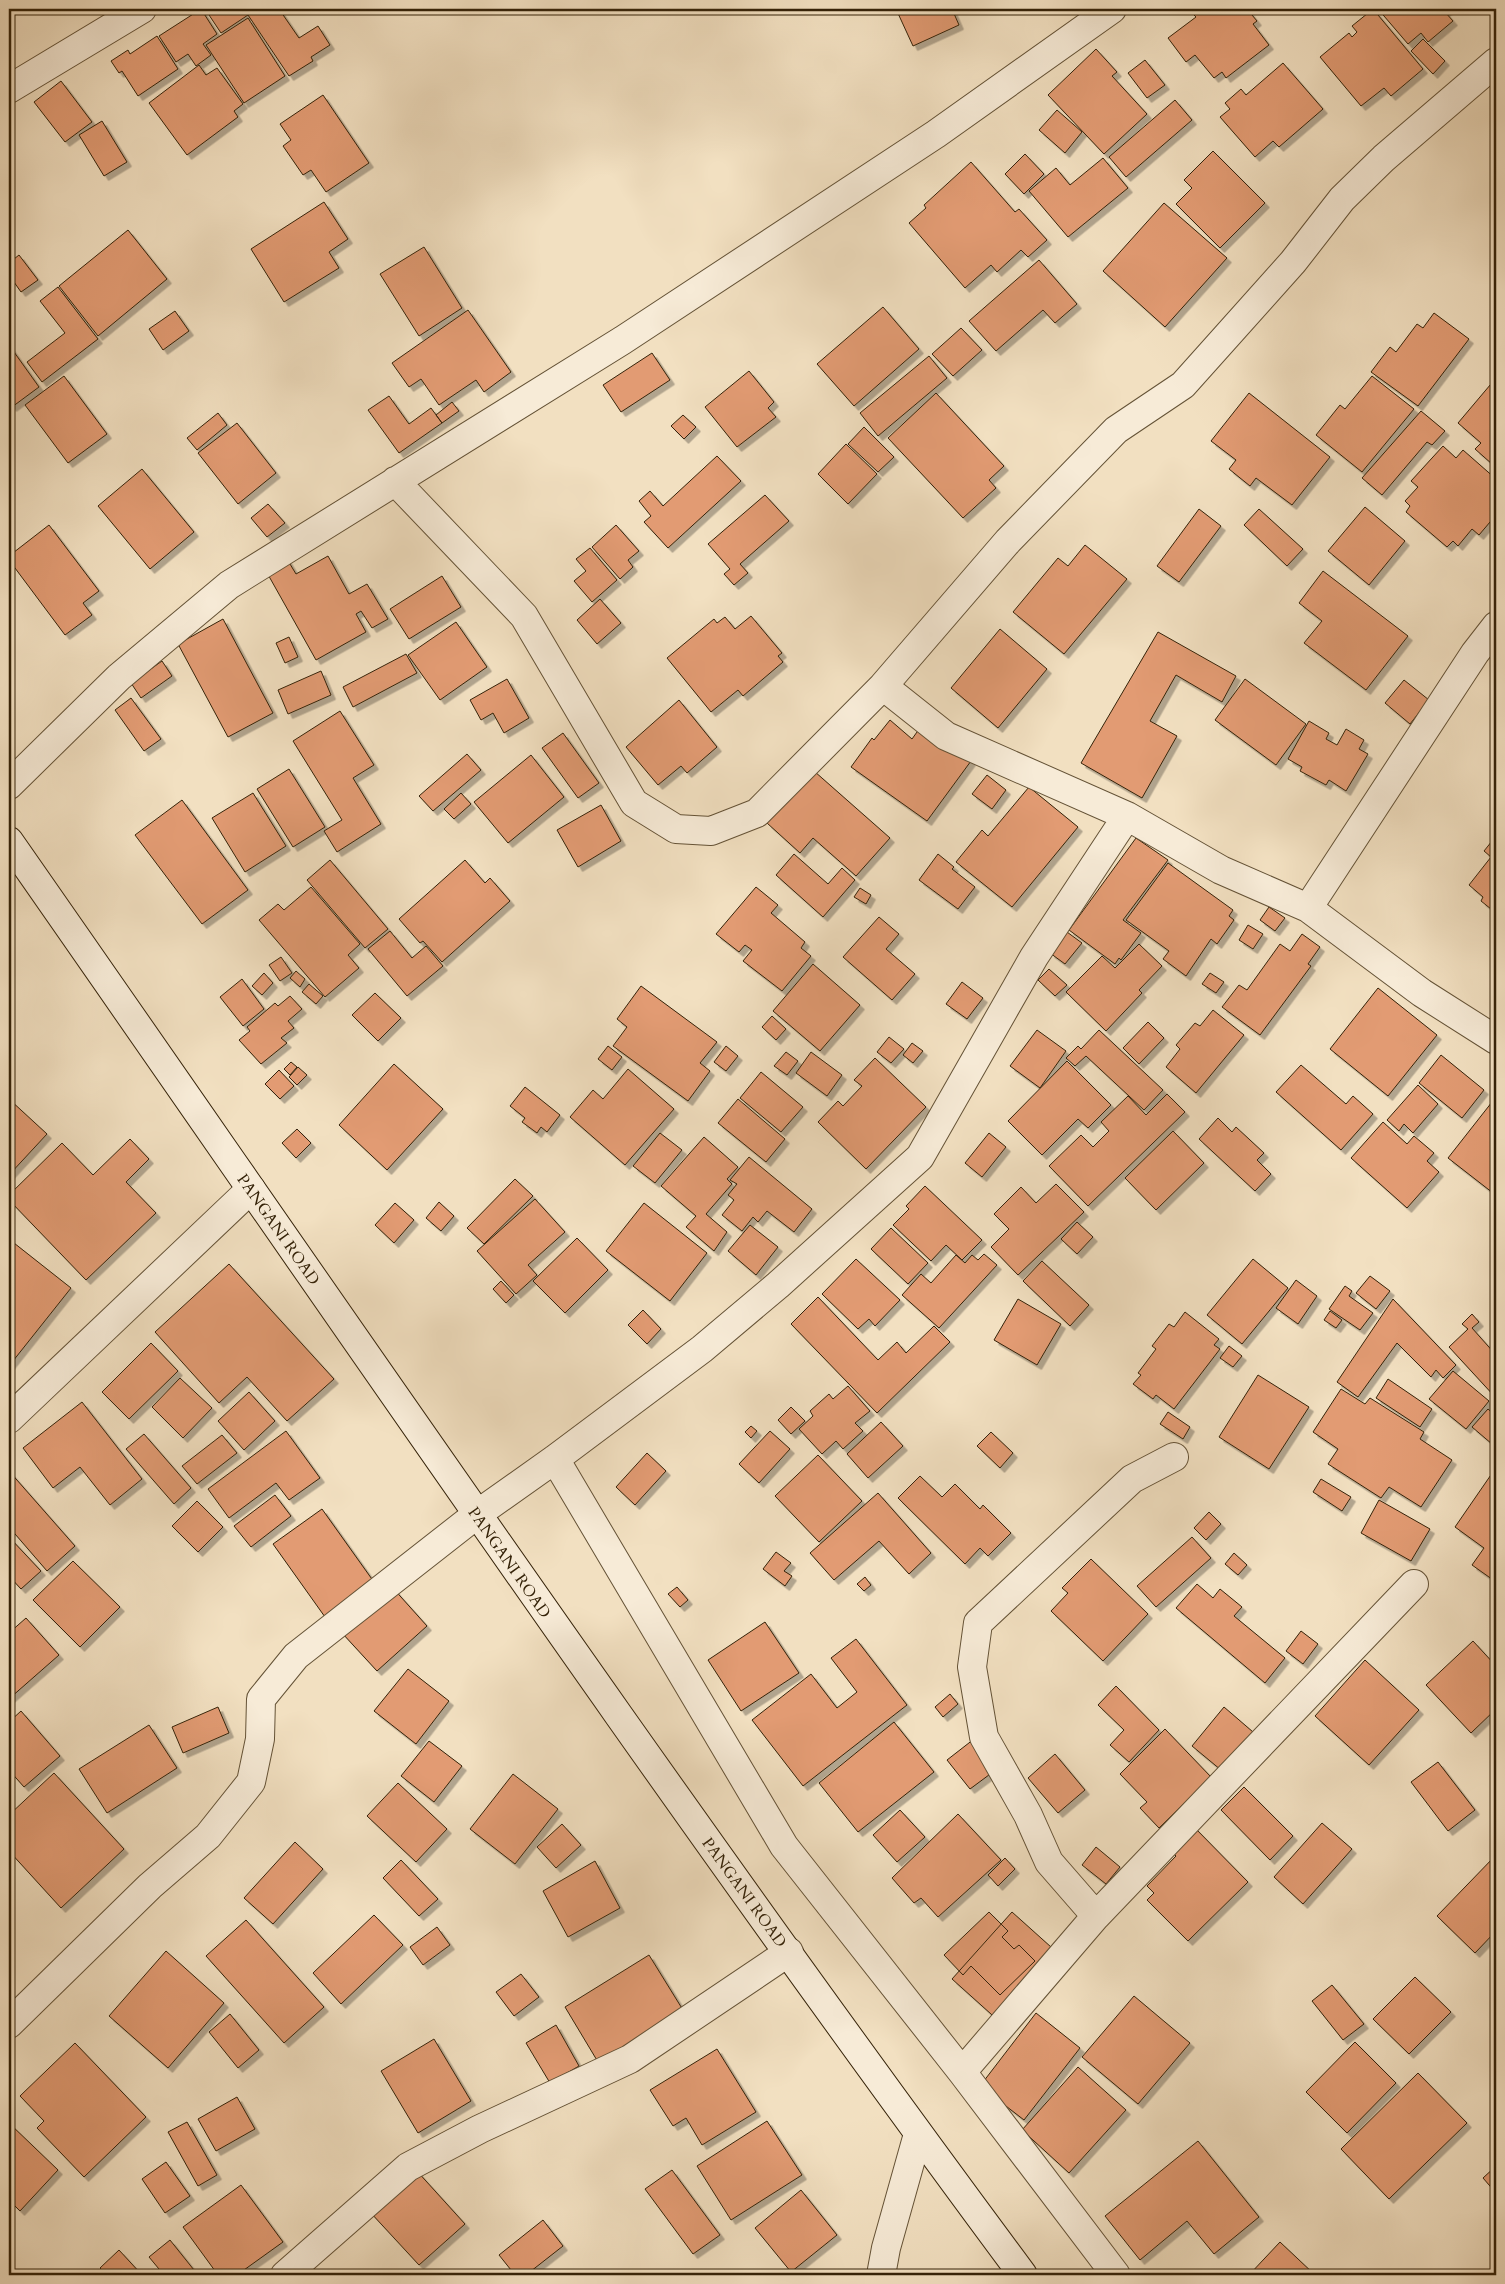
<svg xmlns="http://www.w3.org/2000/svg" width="1505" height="2284" font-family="Cardo,serif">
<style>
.building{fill:#e29b73;stroke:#342208;filter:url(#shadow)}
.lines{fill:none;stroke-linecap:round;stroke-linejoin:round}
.minor-casing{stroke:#645236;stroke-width:30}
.secondary-casing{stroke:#342208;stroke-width:30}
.minor{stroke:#f7ebd7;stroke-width:28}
.secondary{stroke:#f7ebd7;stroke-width:28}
.labels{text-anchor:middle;stroke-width:4;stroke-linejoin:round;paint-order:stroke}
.street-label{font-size:16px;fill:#342208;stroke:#f7ebd7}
</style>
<defs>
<filter id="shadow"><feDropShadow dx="4.5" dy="4.5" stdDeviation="0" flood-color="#0004"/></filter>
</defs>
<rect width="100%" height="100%" fill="#f2e0c1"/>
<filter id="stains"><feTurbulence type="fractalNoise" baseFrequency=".004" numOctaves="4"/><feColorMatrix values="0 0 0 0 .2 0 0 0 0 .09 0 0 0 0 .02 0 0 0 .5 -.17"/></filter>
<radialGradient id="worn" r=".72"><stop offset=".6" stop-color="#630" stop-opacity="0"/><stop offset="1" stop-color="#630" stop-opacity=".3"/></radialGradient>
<path class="building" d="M201,9L217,34L203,44L211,55L196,66L188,54L176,62L159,36Z
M205,9H279L299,38L318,26L330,45L311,57L313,61L289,76L248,15L221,33Z
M896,9H952L959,25L913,46Z
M1200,9H1247L1257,21L1253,24L1269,45L1226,78L1222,72L1214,78L1195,55L1186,62L1168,38L1196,17L1193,14Z
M1373,9L1423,69L1391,96L1384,88L1361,106L1320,57L1349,33L1352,37L1357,32L1352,26Z
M1378,9H1449L1445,12L1453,21L1428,42L1421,33L1408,44Z
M248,18L285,76L244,103L206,45Z
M157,36L178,69L138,96L122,71L119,73L111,61L128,50L130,54Z
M1423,39L1445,61L1433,74L1411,51Z
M1096,49L1117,72L1112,76L1147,114L1104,154L1048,95Z
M1145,60L1165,85L1147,98L1128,73Z
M1283,63L1323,109L1279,147L1273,141L1255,157L1220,117L1230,109L1225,103L1241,89L1246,95Z
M199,65L206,75L217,68L243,104L234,111L238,117L187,155L149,103Z
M61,81L92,122L65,142L34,102Z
M323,95L369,163L326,192L311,170L303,175L283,146L291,140L280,124Z
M1175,100L1192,120L1126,177L1109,157Z
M1057,110L1082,132L1065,153L1039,130Z
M102,121L127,162L104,176L79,135Z
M1213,151L1265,203L1220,248L1176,204L1192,188L1184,180Z
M1025,154L1044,174L1024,194L1005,174Z
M1103,158L1128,188L1068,237L1029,191L1056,168L1070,185Z
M971,162L1015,212L1019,209L1047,240L1028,257L1021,250L997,272L991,265L965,288L909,223L926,208L924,205Z
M324,202L348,239L329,252L339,268L284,302L251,249Z
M1164,203L1227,258L1165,327L1103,271Z
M128,230L167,279L98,336L59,286Z
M424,247L462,308L419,336L380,274Z
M19,255L38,280L21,292L9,275V263Z
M1039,260L1077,304L1055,323L1043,310L996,351L969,321Z
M58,287L98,339L42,382L27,362L65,333L40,301Z
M883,307L919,349L854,406L817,364Z
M468,310L511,372L484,392L476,380L439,405L421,379L409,387L392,363Z
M175,311L189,331L163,350L149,329Z
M1434,313L1469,339L1418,406L1371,372L1390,347L1396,352L1417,324L1423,328Z
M961,328L982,350L953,376L932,354Z
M9,345L39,387L12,407L9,402Z
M652,353L670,380L621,412L603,385Z
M929,356L947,378L878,436L860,413Z
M749,371L774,402L768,408L776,417L737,447L705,407Z
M64,376L107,434L68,463L25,405Z
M1372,376L1414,409L1362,472L1316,435L1340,405L1345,409Z
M1496,378V458L1492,464L1475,449L1481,443L1458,423Z
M936,393L1004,466L989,480L996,488L963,518L888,438Z
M1249,393L1330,457L1292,505L1256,478L1250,486L1229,469L1236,460L1211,441Z
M389,396L409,424L431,408L442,423L399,453L368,410Z
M452,402L459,411L442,423L436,415Z
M1421,411L1445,431L1432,445L1427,442L1382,495L1362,478Z
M218,413L227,425L197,450L187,438Z
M683,415L696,427L684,439L671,426Z
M237,423L276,473L238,504L198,453Z
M864,427L894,457L878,472L848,444Z
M846,444L877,474L848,504L818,474Z
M1443,446L1456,458L1463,450L1496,479V515L1479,535L1472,529L1458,546L1453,541L1447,547L1406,512L1410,506L1405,501L1418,487L1411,481Z
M717,456L741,481L668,548L644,522L651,516L639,501L650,491L663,506Z
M142,469L194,532L150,569L98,506Z
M765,495L789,521L740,564L748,573L734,585L724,574L730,569L708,544Z
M268,504L285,523L267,537L251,518Z
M1365,507L1405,541L1369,585L1328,551Z
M1199,509L1221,526L1179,582L1157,566Z
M1259,509L1303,549L1287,566L1244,525Z
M49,525L99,591L83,603L92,615L65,635L9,560V556Z
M616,525L639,551L628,560L633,567L620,579L592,547Z
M1085,545L1127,579L1064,654L1013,612L1058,558L1068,566Z
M590,548L617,580L592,602L574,581L586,571L576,559Z
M328,556L349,594L367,584L388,619L372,628L361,611L356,614L366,632L316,660L266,571L287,559L296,574Z
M1323,571L1408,636L1366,690L1304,643L1322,621L1299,603Z
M442,576L461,607L409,639L390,609Z
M600,599L621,623L597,644L577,620Z
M751,616L782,653L778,656L783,662L743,696L738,690L711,712L667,658L714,619L717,623L725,617L735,629Z
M223,619L273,713L228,737L178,644Z
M456,622L487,667L440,700L408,655Z
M1000,629L1047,669L998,728L951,688Z
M1158,632L1236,676L1222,702L1176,675L1150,721L1177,736L1142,798L1081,763Z
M289,637L298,657L285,663L276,643Z
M406,654L417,673L353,707L343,687Z
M162,661L172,676L141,698L131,683Z
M321,671L331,695L288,714L278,690Z
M507,679L529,718L504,733L493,713L481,720L470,700Z
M1245,679L1306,724L1276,765L1215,720Z
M1404,680L1429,700L1410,724L1385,703Z
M131,698L161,739L144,751L115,710Z
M679,700L717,747L687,773L681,766L658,785L626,747Z
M340,711L374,765L353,778L381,824L337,852L324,831L342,820L293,741Z
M890,720L912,739L922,725L971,761L927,821L851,767L872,738L874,740Z
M1309,721L1329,733L1326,739L1337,745L1346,729L1364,740L1359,749L1368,754L1346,791L1329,780L1326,785L1300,771L1302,767L1288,759Z
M563,733L599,783L578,798L542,748Z
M467,754L481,770L433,811L419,796Z
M531,755L564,797L508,843L474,802Z
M289,769L325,827L293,847L257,789Z
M814,771L890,838L856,876L813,838L800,853L767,823Z
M987,775L1006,790L992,809L972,794Z
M1029,787L1078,827L1012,907L956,862L982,830L988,836Z
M253,793L286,846L245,872L212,818Z
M461,793L471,804L454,819L444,809Z
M182,800L248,890L202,924L135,835Z
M601,805L621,841L578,867L557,830Z
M1496,836V913L1481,901L1483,897L1469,885L1491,857L1484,851Z
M1136,838L1168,860L1123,920L1141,933L1121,960L1119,958L1115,964L1069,930Z
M794,854L828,884L842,868L855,880L823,917L776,875Z
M938,854L954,867L952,869L975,887L958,909L919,880Z
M330,860L388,929L365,948L307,880Z
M465,860L485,883L490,878L510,901L442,962L423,941L420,943L399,919Z
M1168,863L1233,910L1229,916L1234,920L1217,944L1211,939L1186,976L1163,959L1169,951L1126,920Z
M311,887L360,944L348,955L359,968L325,997L259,920L278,904L284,910Z
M756,887L778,905L771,913L805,942L801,948L811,956L782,991L743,961L752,950L745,945L739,952L716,934Z
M860,888L871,895L866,904L854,897Z
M1269,907L1285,918L1275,931L1260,920Z
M879,917L899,934L886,949L915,974L892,1000L843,957Z
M1248,925L1263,934L1253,949L1239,940Z
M390,931L412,958L426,946L443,966L407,996L368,949Z
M1067,932L1082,943L1065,964L1050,953Z
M1302,934L1320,947L1308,964L1311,966L1260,1035L1222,1007L1239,985L1247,990L1280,944L1290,951Z
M1139,944L1162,966L1139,990L1142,993L1106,1031L1066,992L1102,956L1115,968Z
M281,957L292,973L280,981L269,965Z
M813,964L860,1005L820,1051L773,1011Z
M1049,969L1067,985L1055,996L1038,980Z
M296,971L305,979L300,987L290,978Z
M264,973L273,983L262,995L252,986Z
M1210,973L1224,982L1216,993L1202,984Z
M242,979L264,1009L243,1026L220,997Z
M962,982L983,998L967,1019L946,1004Z
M309,984L323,996L316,1004L302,992Z
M641,986L717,1042L700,1063L710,1071L688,1101L613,1046L627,1027L617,1019Z
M1378,988L1437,1035L1388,1096L1330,1049Z
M375,993L401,1018L378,1041L352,1015Z
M290,996L302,1009L288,1021L294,1028L281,1038L287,1043L261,1064L239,1040L250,1031L247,1027L275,1003L278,1006Z
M1213,1010L1244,1035L1196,1093L1166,1067L1180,1049L1176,1045L1195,1023L1200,1026Z
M772,1016L786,1029L776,1040L762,1027Z
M1148,1022L1164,1038L1139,1064L1123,1048Z
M1037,1030L1066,1051L1040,1088L1010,1066Z
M1099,1030L1163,1090L1144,1110L1086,1056L1075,1066L1066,1058L1078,1046L1081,1049Z
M889,1037L904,1049L891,1063L877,1052Z
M912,1043L923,1051L913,1063L903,1055Z
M608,1046L622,1057L612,1070L598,1059Z
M726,1046L738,1056L726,1071L714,1062Z
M786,1052L798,1061L787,1075L774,1066Z
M811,1052L842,1075L827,1096L796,1073Z
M1441,1055L1484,1090L1462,1118L1419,1083Z
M875,1058L926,1107L866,1169L818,1122L838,1101L843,1106L862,1086L854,1080Z
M1067,1061L1111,1105L1088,1128L1078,1119L1042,1155L1008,1121Z
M291,1062L297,1067L290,1075L284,1069Z
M394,1064L443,1109L387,1170L339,1125Z
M1301,1065L1346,1104L1353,1096L1373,1114L1341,1150L1276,1092Z
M298,1067L307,1075L297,1085L289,1077Z
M628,1069L674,1109L625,1165L570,1117L593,1090L603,1099Z
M279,1070L294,1086L280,1099L265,1084Z
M761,1072L803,1107L781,1132L740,1098Z
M1418,1085L1438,1104L1413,1133L1404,1124L1399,1131L1387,1120Z
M525,1087L560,1115L547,1132L541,1127L537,1133L522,1122L525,1118L510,1106Z
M1167,1094L1185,1112L1088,1206L1049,1166L1081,1135L1093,1147L1109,1131L1101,1122L1128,1096L1146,1115Z
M9,1099L47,1134L9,1175Z
M738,1099L785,1139L766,1162L718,1123Z
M1492,1102L1496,1105V1189L1493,1193L1448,1158Z
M1218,1118L1232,1132L1236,1127L1264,1153L1257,1160L1271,1174L1255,1191L1199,1139Z
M1383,1122L1407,1144L1414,1136L1434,1153L1427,1161L1439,1172L1407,1208L1351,1158Z
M297,1129L311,1143L296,1158L282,1143Z
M1173,1131L1204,1163L1156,1210L1125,1178Z
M660,1133L682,1150L655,1183L633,1166Z
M989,1133L1006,1147L982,1177L965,1163Z
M704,1137L738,1167L727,1179L732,1184L706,1214L727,1232L714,1251L686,1227L696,1216L661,1186Z
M130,1139L149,1159L126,1182L156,1213L86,1280L9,1200V1195L62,1143L93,1175Z
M749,1157L812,1209L794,1232L767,1211L758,1222L753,1217L742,1231L722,1215L734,1200L728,1195L737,1184L730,1180Z
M515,1179L533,1196L484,1244L467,1228Z
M1056,1184L1084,1212L1018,1275L991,1247L1009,1229L994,1214L1021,1187L1036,1203Z
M925,1186L982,1240L962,1260L946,1245L931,1261L893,1225L909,1209L906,1206Z
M535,1199L565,1232L528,1265L537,1275L516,1294L477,1251Z
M439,1202L454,1216L441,1231L426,1218Z
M395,1203L414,1220L394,1243L375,1225Z
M644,1203L707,1253L670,1301L606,1251Z
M1077,1222L1093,1237L1077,1254L1061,1239Z
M750,1225L778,1247L756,1275L728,1251Z
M891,1228L928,1263L908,1284L871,1249Z
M577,1238L608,1270L565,1313L533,1281Z
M14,1243L71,1288L9,1366V1250Z
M984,1254L997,1265L939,1328L902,1295L921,1274L931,1283L956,1255L965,1263L972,1255L978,1260Z
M856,1259L900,1300L875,1326L869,1319L858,1329L822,1294Z
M1253,1259L1288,1288L1242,1344L1207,1315Z
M1042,1261L1089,1305L1070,1326L1023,1281Z
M229,1264L334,1379L287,1421L247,1377L219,1403L155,1332Z
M1370,1276L1390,1291L1376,1309L1356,1293Z
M1296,1280L1317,1296L1298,1324L1276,1308Z
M501,1281L514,1295L506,1303L493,1289Z
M1345,1286L1352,1291L1349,1296L1373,1313L1360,1330L1329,1309Z
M818,1297L878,1360L897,1342L906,1353L934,1326L950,1342L877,1413L791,1324Z
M1018,1299L1061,1324L1037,1365L994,1340Z
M1393,1299L1456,1365L1443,1378L1436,1370L1431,1377L1397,1343L1358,1397L1337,1382Z
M643,1310L661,1329L647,1344L628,1325Z
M1330,1311L1342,1320L1336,1328L1324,1320Z
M1185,1312L1219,1339L1214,1345L1220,1349L1174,1409L1156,1395L1153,1399L1133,1384L1141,1375L1138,1373L1156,1349L1152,1346L1169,1324L1174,1327Z
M1472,1314L1479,1322L1472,1328L1496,1355V1398L1449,1347L1468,1329L1462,1324Z
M151,1343L178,1371L129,1419L102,1392Z
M1229,1346L1242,1356L1233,1367L1220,1358Z
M1453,1371L1489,1401L1466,1429L1429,1399Z
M1258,1375L1309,1407L1269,1469L1219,1437Z
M180,1378L212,1408L183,1438L152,1407Z
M1388,1379L1432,1409L1420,1427L1376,1398Z
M848,1386L870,1411L855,1423L863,1431L843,1449L836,1441L822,1454L799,1429L813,1416L810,1411L829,1394L833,1399Z
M1341,1389L1365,1404L1370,1398L1424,1432L1420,1439L1452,1460L1421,1507L1389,1487L1381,1498L1328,1464L1338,1449L1313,1432Z
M249,1392L275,1421L244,1450L218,1421Z
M82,1402L142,1479L110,1505L80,1467L53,1488L23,1448Z
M791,1407L805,1421L791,1434L778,1420Z
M1488,1409L1496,1416V1438L1492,1444L1472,1427Z
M1168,1412L1190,1427L1183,1439L1160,1424Z
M881,1422L903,1446L868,1478L847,1454Z
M751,1426L757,1431L751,1438L745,1432Z
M286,1431L320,1478L289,1500L276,1483L229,1518L208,1489Z
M770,1431L790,1449L759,1483L739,1464Z
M991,1432L1013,1453L1000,1468L977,1446Z
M144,1434L191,1488L174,1504L126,1449Z
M222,1435L237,1453L197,1484L182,1466Z
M647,1453L666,1471L635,1505L616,1487Z
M818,1455L862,1501L819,1542L775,1496Z
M1495,1469L1496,1470V1582L1472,1565L1484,1548L1455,1527Z
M9,1471L75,1546L47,1571L9,1527Z
M920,1476L942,1497L955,1484L980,1509L983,1505L1011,1533L988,1556L980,1548L965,1564L898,1498Z
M1321,1479L1351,1497L1342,1511L1313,1492Z
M878,1493L931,1553L909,1574L879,1541L834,1580L810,1553Z
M275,1495L291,1516L251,1547L234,1526Z
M1379,1500L1430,1529L1411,1561L1361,1533Z
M197,1501L223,1527L198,1552L172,1526Z
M322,1509L374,1582L325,1617L273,1544Z
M1209,1512L1221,1524L1206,1540L1194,1528Z
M9,1537L41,1571L21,1589L9,1576Z
M1192,1537L1211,1558L1156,1607L1137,1586Z
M776,1552L791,1563L784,1571L792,1576L785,1586L763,1569Z
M1234,1553L1247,1565L1238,1575L1225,1564Z
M1091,1559L1148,1614L1103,1661L1051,1611L1068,1593L1062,1588Z
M73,1561L120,1607L80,1647L33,1600Z
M865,1577L871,1585L864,1591L857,1584Z
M1197,1584L1213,1598L1220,1589L1242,1607L1234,1616L1285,1658L1265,1683L1176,1608Z
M392,1587L427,1626L377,1671L342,1633Z
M677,1587L688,1600L680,1607L668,1594Z
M26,1618L59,1655L10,1698L9,1633Z
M765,1622L799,1673L741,1711L708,1660Z
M1301,1631L1318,1644L1303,1664L1286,1651Z
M856,1639L907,1705L803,1786L752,1720L811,1674L837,1708L857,1692L831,1658Z
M1473,1641L1496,1666V1709L1471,1733L1426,1685Z
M1365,1660L1419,1710L1369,1765L1315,1716Z
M408,1669L449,1701L416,1744L374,1711Z
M1116,1686L1159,1730L1129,1762L1110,1745L1124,1730L1098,1705Z
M950,1694L958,1704L943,1717L935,1707Z
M218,1707L229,1733L183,1753L172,1727Z
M1224,1707L1253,1732L1221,1770L1192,1746Z
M21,1711L60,1756L24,1787L9,1770V1722Z
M894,1722L934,1772L858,1832L819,1783Z
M149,1725L177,1768L107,1813L79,1769Z
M1165,1729L1211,1777L1159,1828L1140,1808L1147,1802L1120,1774Z
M974,1739L997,1769L970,1789L947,1760Z
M429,1741L462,1766L434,1802L401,1776Z
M1055,1754L1085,1790L1058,1813L1028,1778Z
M1438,1762L1475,1810L1448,1831L1411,1782Z
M54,1773L124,1849L61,1908L9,1851V1815Z
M513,1774L558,1809L515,1864L470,1829Z
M398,1783L447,1829L416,1862L367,1816Z
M1244,1787L1293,1836L1270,1860L1221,1810Z
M900,1810L925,1837L897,1862L873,1835Z
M958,1814L1001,1860L938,1917L921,1898L914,1903L892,1878Z
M1322,1823L1352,1849L1303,1904L1274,1877Z
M562,1824L581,1845L556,1868L537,1847Z
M1194,1827L1248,1882L1188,1941L1147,1900L1154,1893L1147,1886L1176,1856L1170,1850Z
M295,1842L323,1869L273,1924L244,1898Z
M1096,1847L1120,1867L1106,1884L1082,1865Z
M1496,1855V1931L1475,1953L1437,1916Z
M1005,1858L1015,1869L998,1886L988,1875Z
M401,1860L438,1899L419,1916L383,1878Z
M595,1861L620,1908L568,1937L543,1891Z
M989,1912L1008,1931L1002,1937L1014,1949L1019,1945L1035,1961L1000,1995L971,1966L963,1975L944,1955Z
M1012,1912L1061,1956L1001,2023L952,1979Z
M374,1915L403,1945L341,2004L313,1973Z
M246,1920L324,2007L284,2043L206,1956Z
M437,1927L450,1945L423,1965L410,1947Z
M166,1951L224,2003L168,2068L109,2016Z
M649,1955L683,2010L598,2062L565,2007Z
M521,1974L539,1997L514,2016L496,1992Z
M1415,1977L1451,2012L1409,2054L1373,2019Z
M1332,1985L1364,2024L1343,2040L1312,2001Z
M1134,1996L1190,2043L1138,2104L1082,2057Z
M1036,2013L1080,2048L1024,2120L980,2086Z
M230,2014L259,2050L238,2068L209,2032Z
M556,2025L579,2066L550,2083L526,2043Z
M434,2039L471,2101L418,2133L381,2071Z
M1355,2042L1396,2083L1347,2133L1306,2092Z
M75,2043L146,2117L84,2177L37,2128L44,2121L20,2096Z
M717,2049L756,2112L702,2145L686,2118L673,2126L650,2090Z
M1078,2067L1126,2110L1069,2173L1022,2130Z
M1418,2073L1467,2123L1389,2199L1341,2149Z
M237,2097L255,2129L216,2151L198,2119Z
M767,2121L802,2175L731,2220L697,2166Z
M187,2122L217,2175L198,2186L168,2132Z
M9,2123L58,2170L20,2211L9,2200Z
M1198,2141L1259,2217L1214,2254L1187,2221L1140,2260L1105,2216Z
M166,2162L190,2196L165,2213L142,2179Z
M1496,2166V2193L1483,2178Z
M416,2170L465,2224L419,2265L370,2212Z
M672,2170L720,2235L693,2254L645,2189Z
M241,2185L283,2242L237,2275H218L183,2227Z
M801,2190L837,2235L791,2272L755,2228Z
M543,2220L563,2246L526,2275H515L499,2255Z
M170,2240L198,2275H164L149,2257Z
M1280,2242L1315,2275H1249Z
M119,2250L142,2275H107L100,2268Z"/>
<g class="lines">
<g class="minor-casing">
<path id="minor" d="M9,89L142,9
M395,481L524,616L634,803L676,829L711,831L757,813L883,686L1008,541L1116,430L1183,385L1293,262L1342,199L1384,158L1496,62
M883,686L946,736L1127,816L1221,870L1308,908L1422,993L1496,1040
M9,785L119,677L229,585L623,340L936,134L1112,9
M1308,908L1475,653L1496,626
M9,1419L251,1189
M555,1459L784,1846L962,2072L1116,2275
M1096,1916L1049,1862L1028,1815L984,1737L972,1667L978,1623L1132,1479L1174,1457
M9,2024L150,1886L208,1836L251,1782L260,1739L261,1699L296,1656L476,1515L555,1459L702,1349L778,1285L920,1157L1034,957L1127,816
M962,2072L1096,1916L1414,1584
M285,2275L408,2167L480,2129L630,2059L789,1952
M881,2275L886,2248L918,2134"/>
</g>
<g class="secondary-casing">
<path id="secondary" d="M9,841C344,1321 674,1805 1023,2275"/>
</g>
<use href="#minor" class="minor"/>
<use href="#secondary" class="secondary"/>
</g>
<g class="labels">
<g class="street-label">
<text transform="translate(279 1229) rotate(55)" y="6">PANGANI ROAD</text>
<text transform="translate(510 1562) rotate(55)" y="6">PANGANI ROAD</text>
<text transform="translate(745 1892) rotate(54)" y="6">PANGANI ROAD</text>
</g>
</g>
<rect width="1505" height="2284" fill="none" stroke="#f2e0c1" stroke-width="30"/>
<rect x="10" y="10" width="1485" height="2264" fill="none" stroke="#342208" stroke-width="2.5"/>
<rect x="15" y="15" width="1475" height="2254" fill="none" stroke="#342208"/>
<rect width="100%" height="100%" filter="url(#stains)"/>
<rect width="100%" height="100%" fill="url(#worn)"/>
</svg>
